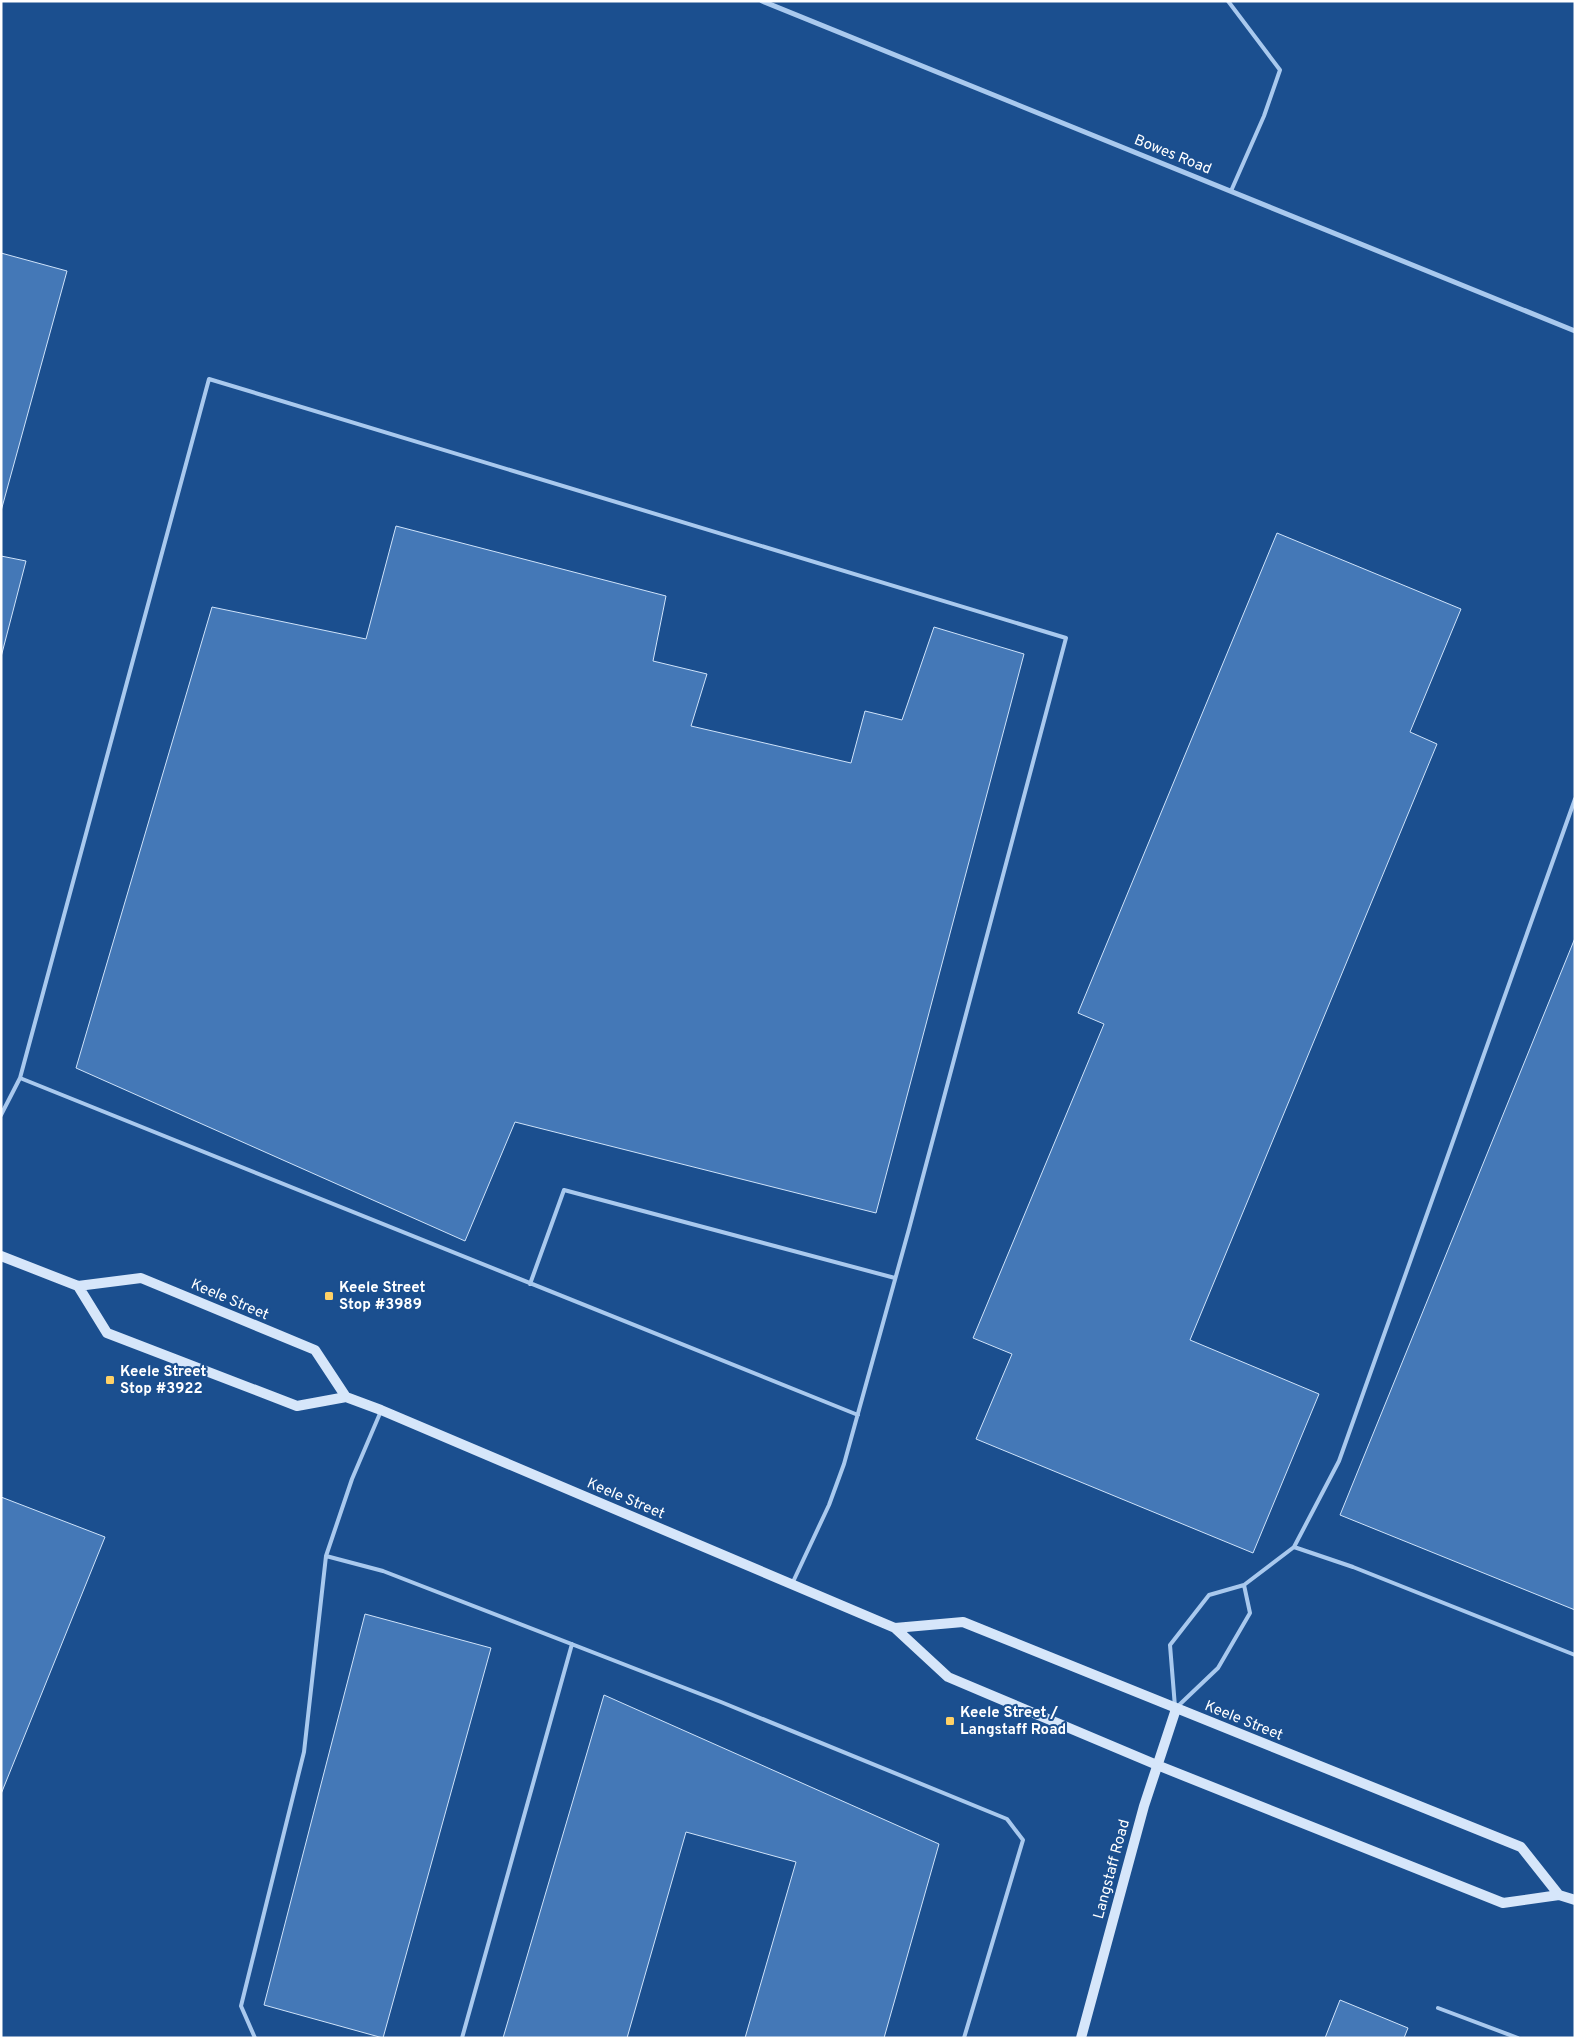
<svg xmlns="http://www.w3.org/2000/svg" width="1576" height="2039" font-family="Overpass,sans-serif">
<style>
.building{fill:#4478b7;stroke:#cfe3fa}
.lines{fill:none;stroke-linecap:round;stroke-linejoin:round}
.service{stroke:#a9c9ee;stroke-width:4}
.minor{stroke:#a9c9ee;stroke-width:5}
.secondary{stroke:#d6e6fa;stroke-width:10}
.poi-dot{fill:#ffd166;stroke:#1b4f8f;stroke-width:2}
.labels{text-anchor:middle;stroke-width:4;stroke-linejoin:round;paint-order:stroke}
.street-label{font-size:15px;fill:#fff;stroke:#1b4f8f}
.poi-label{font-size:15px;font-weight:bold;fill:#fff;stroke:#1b4f8f;text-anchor:start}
</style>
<rect width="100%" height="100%" fill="#1b4f8f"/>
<path class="building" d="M1,253L67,271L1,511Z
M396,526L666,596L653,661L707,674L691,726L851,763L865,711L902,720L934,627L1024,654L876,1213L515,1122L465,1241L76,1068L212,607L366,639Z
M1277,533L1461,609L1410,732L1437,744L1190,1340L1319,1394L1253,1553L976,1439L1012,1354L973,1338L1104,1024L1078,1013Z
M1,556L26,561L1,657Z
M1575,938V1610L1340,1515Z
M1,1497L105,1537L1,1794Z
M365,1614L491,1648L383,2038L264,2005Z
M604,1695L939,1844L884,2038H745L796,1862L686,1832L627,2038H503Z
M1340,2000L1408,2028L1404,2038H1325Z"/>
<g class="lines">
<path class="service" d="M1228,1L1280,70L1264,116L1231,191
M20,1078L858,1415
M1,1115L20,1078L209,379L1066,638L909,1229L844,1464L829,1505L792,1584
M530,1284L564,1190L895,1278
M381,1411L352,1479L326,1556L383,1571L721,1702L1007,1819L1023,1840L964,2038
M1294,1547L1353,1567L1575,1655
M1175,1707L1170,1645L1209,1595L1244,1585L1294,1547L1339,1461L1575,799
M1177,1707L1218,1668L1250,1613L1244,1585
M1438,2008L1518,2038
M255,2038L241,2006L304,1752L326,1556
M462,2038L572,1644"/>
<path class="minor" d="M762,1L1575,331"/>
<path class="secondary" d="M1,1256L78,1286L141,1278L315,1350L346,1397
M78,1286L107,1333L297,1406L346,1397L381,1410L895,1628L948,1677L1157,1765L1503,1903L1559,1895L1575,1900
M895,1628L963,1622L1521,1847L1559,1895
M1081,2038L1144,1806L1176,1709"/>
</g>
<g class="poi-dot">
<rect x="324" y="1291" width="10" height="10" rx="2.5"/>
<rect x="105" y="1375" width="10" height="10" rx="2.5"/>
<rect x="945" y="1716" width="10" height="10" rx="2.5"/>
</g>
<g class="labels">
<g class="street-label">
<text transform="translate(1173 154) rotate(22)" y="5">Bowes Road</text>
<text transform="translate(230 1299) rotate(23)" y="5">Keele Street</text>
<text transform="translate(626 1498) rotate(23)" y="5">Keele Street</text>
<text transform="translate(1244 1720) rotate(22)" y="5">Keele Street</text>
<text transform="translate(1111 1869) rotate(-75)" y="5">Langstaff Road</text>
</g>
<g class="poi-label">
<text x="339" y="1292">Keele Street<tspan x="339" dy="17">Stop #3989</tspan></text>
<text x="120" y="1376">Keele Street<tspan x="120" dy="17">Stop #3922</tspan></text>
<text x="960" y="1717">Keele Street /<tspan x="960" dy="17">Langstaff Road</tspan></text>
</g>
</g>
<rect width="1576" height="2039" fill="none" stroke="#ffffff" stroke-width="5"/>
</svg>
